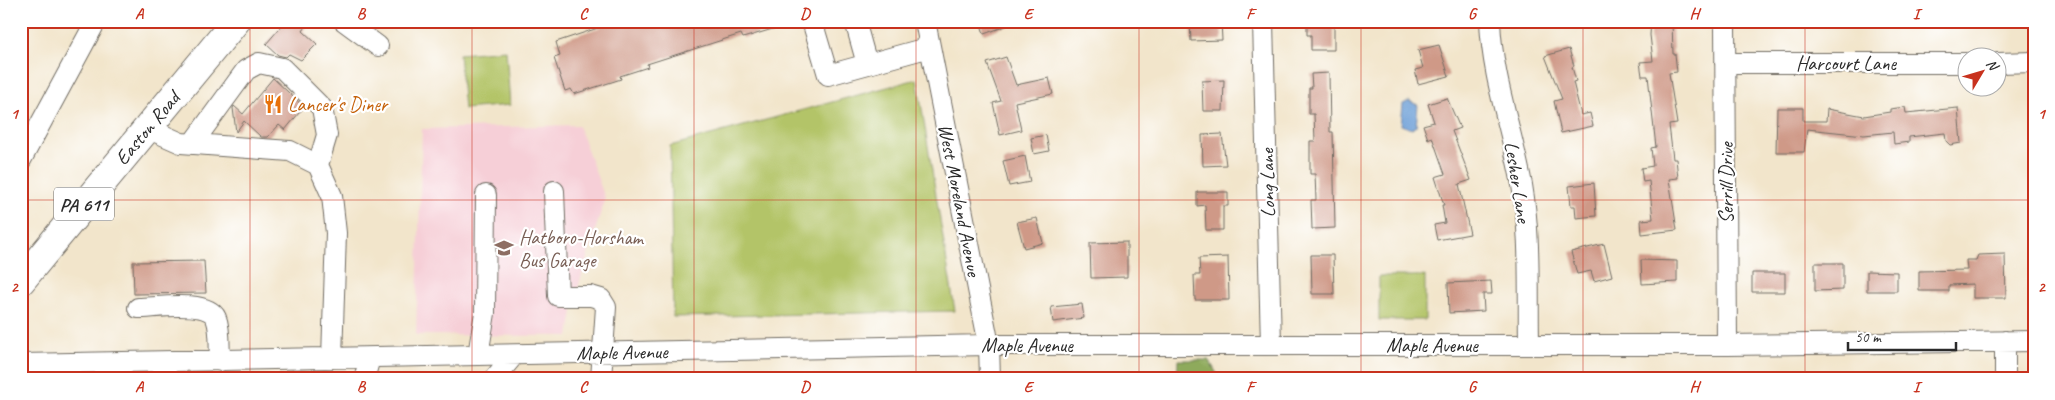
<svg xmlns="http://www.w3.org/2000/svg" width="2055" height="400" font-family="Caveat,sans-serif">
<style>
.built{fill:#f6cfd7}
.green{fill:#b3c467;stroke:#6f7849}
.forest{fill:#8eaa5c;stroke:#5c6a44}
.water{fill:#6a9dd6;stroke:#4a6480}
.building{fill:#cf9987}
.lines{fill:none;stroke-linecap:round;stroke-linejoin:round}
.minor-casing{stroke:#716c63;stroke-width:22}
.highway-casing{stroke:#716c63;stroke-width:30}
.minor{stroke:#fff;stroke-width:20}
.highway{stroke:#fff;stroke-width:28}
.grid{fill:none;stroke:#c8321e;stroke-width:1;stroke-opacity:0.55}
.labels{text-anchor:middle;stroke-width:4.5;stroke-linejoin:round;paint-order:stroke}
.shield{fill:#fff;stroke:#6b6b6b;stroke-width:1}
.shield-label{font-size:19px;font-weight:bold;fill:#2b2b2b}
.street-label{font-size:20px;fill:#2b2b2b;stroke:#fff}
.food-label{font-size:20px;fill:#c56008;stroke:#fff;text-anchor:start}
.education-label{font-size:20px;fill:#785e54;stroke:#fff;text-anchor:start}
.neatline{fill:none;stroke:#c8321e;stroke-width:2}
.grid-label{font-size:16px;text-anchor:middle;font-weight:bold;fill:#c8321e}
</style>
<rect width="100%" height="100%" fill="#fff"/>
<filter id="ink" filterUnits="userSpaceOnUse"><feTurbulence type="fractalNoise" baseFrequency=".02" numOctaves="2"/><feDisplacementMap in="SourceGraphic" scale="10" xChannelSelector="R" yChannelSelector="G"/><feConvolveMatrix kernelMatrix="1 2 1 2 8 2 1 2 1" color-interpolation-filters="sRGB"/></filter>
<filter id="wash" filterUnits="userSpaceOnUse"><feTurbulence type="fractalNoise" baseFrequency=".0096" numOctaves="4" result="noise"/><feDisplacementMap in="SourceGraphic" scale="20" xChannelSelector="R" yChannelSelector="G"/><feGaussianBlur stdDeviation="1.12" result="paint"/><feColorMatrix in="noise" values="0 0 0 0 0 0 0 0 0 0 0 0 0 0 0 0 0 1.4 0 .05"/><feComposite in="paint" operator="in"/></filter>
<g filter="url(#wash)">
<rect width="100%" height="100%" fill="#f2e5cb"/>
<path class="built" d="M578,125L605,198L575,298L569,336L416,335L422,129Z"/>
<path class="green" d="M506,50L510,105L464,109L459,54Z
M917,79L955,311L673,317L670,146Z
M1379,276H1425V320H1379Z"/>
<path class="forest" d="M1178,360H1209L1220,379H1177Z"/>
<path class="water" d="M1409,101L1418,105L1416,126L1412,129L1401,125L1403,104Z"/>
<g id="blocks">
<path class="building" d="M286,21H310L303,31L317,44L301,60L289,54L286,57L278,55L266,44Z
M599,21H788L789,24L743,38L741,34L647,64L648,67L620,76L621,79L574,94L571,89L565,91L554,58L560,56L556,42L601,27Z
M980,21H1014V23L984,34Z
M1190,21H1221L1222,40L1191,41Z
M1307,21H1334V50H1311V35H1307Z
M1651,21H1672L1673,54H1675L1677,72L1669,73L1677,124L1669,125L1673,159H1676L1678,178L1669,179L1677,230L1642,234L1641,220L1653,219L1649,181L1643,182L1641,168L1653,166L1651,148L1656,147L1648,76H1642L1640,62L1653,61L1650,35Z
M1439,45L1449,76L1418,84L1415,70L1423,68L1418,50Z
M1569,49L1574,66L1572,67L1576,81L1573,82L1581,115L1590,113L1593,126L1561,133L1554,101L1562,99L1545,56Z
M1006,57L1016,85L1049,78L1053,94L1015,102L1021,130L1000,135L993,103L1001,101L987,63Z
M1329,73L1330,132H1333L1335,228L1312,229L1311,200H1316L1315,174H1310V141H1315L1314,114H1309V88H1312L1311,74Z
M273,78L304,107L285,130L279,125L268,137H261L244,121L236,132L233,108L234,106L243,114Z
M1224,80L1223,111H1203L1202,81Z
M1447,98L1460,128L1452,131L1471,180L1459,184L1470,234L1437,240L1434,225L1445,223L1442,205H1444L1435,177L1445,174L1432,137L1428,139L1423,125L1434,122L1428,104Z
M1905,107L1906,113L1958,108L1961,143L1950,145L1946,141L1945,133L1909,137V142L1894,144L1893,132L1864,135L1807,129L1804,152H1776L1777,108H1803V121H1826L1827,109L1864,116L1890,112V109Z
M1222,134L1226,165L1203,166L1202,135Z
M1046,135L1049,151L1034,154L1031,138Z
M1025,156L1030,182L1009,186L1003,161Z
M1594,183L1596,216L1576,218L1575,206H1571L1569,186Z
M1197,192H1228V206H1223V230H1206L1205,205L1197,206Z
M1037,218L1043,243L1024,248L1017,222Z
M1127,242V277L1091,278L1090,243Z
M1604,244L1612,276L1594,281L1591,271L1577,274L1571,252Z
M2005,254L2006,298H1973V284L1949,285V291H1919V271L1967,270L1966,260H1976L1978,255Z
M1311,255H1333L1334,294H1312Z
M1228,257L1229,300H1195L1194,275H1200L1199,258Z
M1641,260L1677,261V282L1642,284Z
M204,261L206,293L134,294L133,262Z
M1815,263H1843V290L1815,291Z
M1867,271L1897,272V291H1867Z
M1752,273H1785V292H1752Z
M1491,281L1492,294H1483L1484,311L1449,313L1448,283Z
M1082,304L1084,318L1053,322L1051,307Z"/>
</g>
</g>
<g filter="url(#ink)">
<use href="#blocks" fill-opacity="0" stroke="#716c63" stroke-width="1"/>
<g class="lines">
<g class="minor-casing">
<path id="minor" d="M344,21L378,46
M812,21L828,75L930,47
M855,21L867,64
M925,21L989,345L990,379
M1263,21L1271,345
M1490,21C1492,77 1512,130 1522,185C1531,237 1528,292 1529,344
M1725,21L1727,345
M1725,63H1968
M1998,63L2034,62
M147,128L181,143L290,151L318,165L332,196L336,233L332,358
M192,144L246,70L259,63L282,68L322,108L327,135L318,165
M21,160L96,21
M554,191L558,296H591L601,299L606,307L601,379
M138,308C156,308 207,299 216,318C221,330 219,348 220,361
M2005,341V379
M478,355L485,313L486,195
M21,364L989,345H1727L2034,341
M364,379L370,358
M494,379L514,355"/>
</g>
<g class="highway-casing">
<path id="highway" d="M21,281L236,21"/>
</g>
<use href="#minor" class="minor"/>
<use href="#highway" class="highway"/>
</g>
</g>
<path class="grid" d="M250,21V379M472,21V379M694,21V379M916,21V379M1139,21V379M1361,21V379M1583,21V379M1805,21V379M21,200H2034"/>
<defs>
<g id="restaurant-bare" transform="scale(1.5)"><path d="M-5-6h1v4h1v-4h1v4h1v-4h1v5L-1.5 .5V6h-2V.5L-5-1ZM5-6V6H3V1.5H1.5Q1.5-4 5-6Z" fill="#e8710a" stroke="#fff" stroke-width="2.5" paint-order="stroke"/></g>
<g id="school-bare" transform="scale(1.5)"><path d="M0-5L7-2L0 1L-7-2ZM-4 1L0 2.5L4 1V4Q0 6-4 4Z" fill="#8d6e63" stroke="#fff" stroke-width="2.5" paint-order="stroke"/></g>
</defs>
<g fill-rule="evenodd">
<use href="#restaurant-bare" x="273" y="104"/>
<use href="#school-bare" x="504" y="248"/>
</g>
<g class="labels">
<rect class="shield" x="54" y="187.5" width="60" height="33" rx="4"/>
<g class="shield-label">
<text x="84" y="211">PA 611</text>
</g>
<g class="street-label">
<text x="1846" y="70">Harcourt Lane</text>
<text transform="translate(147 128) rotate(-50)" y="7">Easton Road</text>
<text transform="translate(1518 182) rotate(81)" y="7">Lesher Lane</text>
<text transform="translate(1267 183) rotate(-91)" y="7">Long Lane</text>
<text transform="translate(1726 183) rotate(-90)" y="7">Serrill Drive</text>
<text transform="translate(960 200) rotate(79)" y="7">West Moreland Avenue</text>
<text x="1027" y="352">Maple Avenue</text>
<text x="1432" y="352">Maple Avenue</text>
<text transform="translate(622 352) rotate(-1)" y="7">Maple Avenue</text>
</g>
<g class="food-label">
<text x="288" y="111">Lancer's Diner</text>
</g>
<g class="education-label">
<text x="519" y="244">Hatboro-Horsham<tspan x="519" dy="23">Bus Garage</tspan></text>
</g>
</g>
<rect width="2055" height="400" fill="none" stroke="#fff" stroke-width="55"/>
<g transform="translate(1982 72) rotate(52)"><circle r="24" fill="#ffffff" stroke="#aaaaaa"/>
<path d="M0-4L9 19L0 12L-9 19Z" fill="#c8321e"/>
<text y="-8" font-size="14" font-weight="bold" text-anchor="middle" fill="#2b2b2b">N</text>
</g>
<path d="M1848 342v8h108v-8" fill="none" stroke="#2b2b2b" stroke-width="2.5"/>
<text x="1855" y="342" font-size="15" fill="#2b2b2b" stroke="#ffffff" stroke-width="4" paint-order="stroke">50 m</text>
<rect x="28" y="28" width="2000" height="344" class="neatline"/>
<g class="grid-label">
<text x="139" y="19">A</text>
<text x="361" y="19">B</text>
<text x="583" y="19">C</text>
<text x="805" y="19">D</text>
<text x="1028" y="19">E</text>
<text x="1250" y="19">F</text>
<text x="1472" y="19">G</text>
<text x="1694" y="19">H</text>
<text x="1916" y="19">I</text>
<text x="14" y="119">1</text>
<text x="2041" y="119">1</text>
<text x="14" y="292">2</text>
<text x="2041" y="292">2</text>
<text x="139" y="392">A</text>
<text x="361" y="392">B</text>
<text x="583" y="392">C</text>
<text x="805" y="392">D</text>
<text x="1028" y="392">E</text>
<text x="1250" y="392">F</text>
<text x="1472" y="392">G</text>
<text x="1694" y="392">H</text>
<text x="1916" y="392">I</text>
</g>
</svg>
